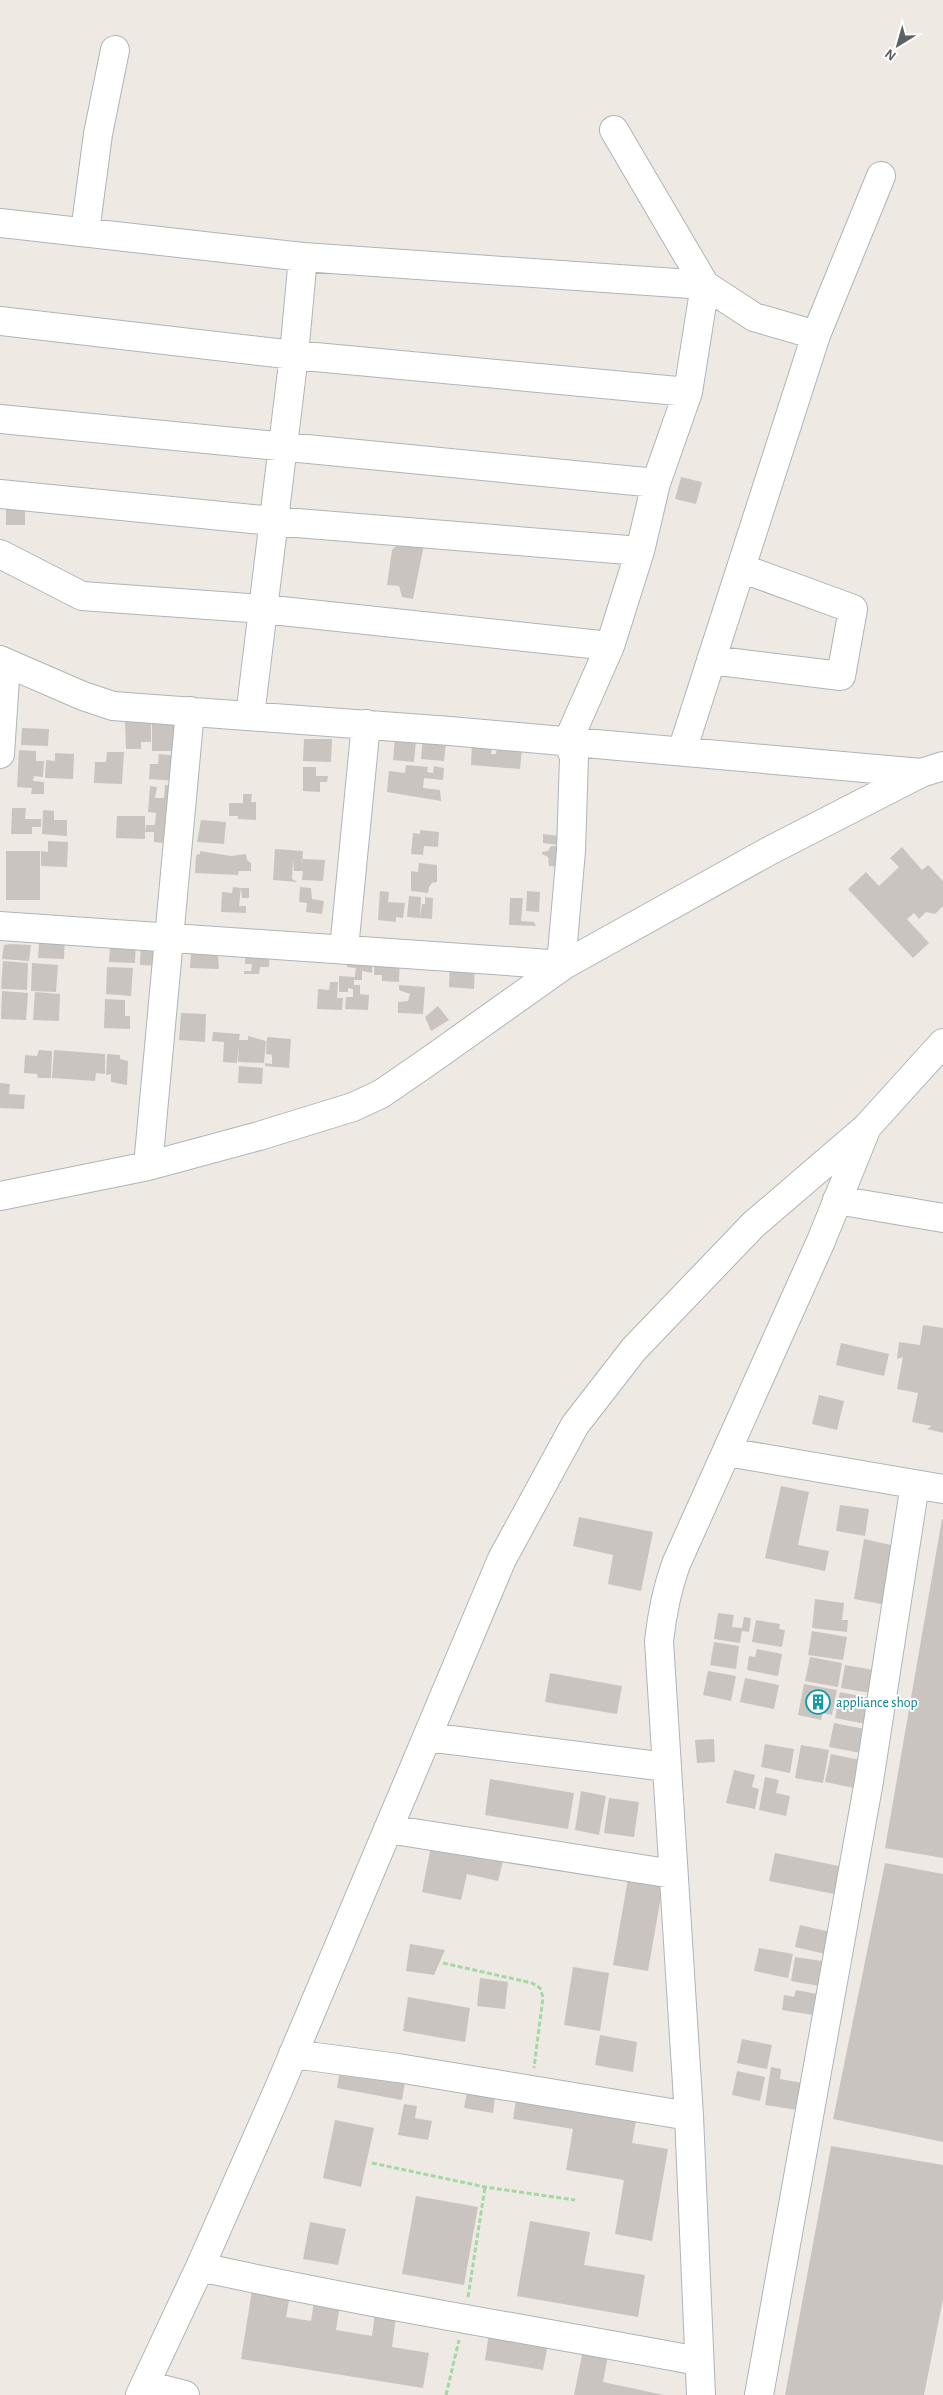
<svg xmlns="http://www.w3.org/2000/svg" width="943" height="2395" font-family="'Alegreya Sans',sans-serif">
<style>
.building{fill:#cac4c1}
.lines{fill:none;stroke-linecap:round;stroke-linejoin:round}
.minor-casing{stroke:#afb4b7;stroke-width:30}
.path{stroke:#a2d9a3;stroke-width:3;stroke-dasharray:5 2.5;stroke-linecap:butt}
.minor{stroke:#fff;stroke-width:28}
.labels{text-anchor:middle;stroke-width:4;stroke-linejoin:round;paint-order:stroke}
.culture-label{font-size:14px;fill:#0d838f;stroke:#fff;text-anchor:start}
</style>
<rect width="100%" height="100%" fill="#efe9e3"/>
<path class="building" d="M681,477L702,482L696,504L675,499Z
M6,509L25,510V525H6Z
M402,540L424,545L413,599L402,597L399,586L387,585L392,550Z
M125,722H151V742H141V749H126Z
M152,724H177V751H152Z
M22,728L49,729L48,746L21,745Z
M423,736L446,743L444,761L421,759Z
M304,739H332L331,762L303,761Z
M395,739L416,740L414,762L393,760Z
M472,744L492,745L491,754H496L497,746L522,748L520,769L471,765Z
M19,750L36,751V761H44L43,777L34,776L33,781L44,782V794H31L32,788L17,787Z
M107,752H124L122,784L94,783L95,762H106Z
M55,753L74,754L73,779L45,778L46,760L55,761Z
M159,754L179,756L177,781L149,779L150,764H158Z
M406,765L428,767L427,772L433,773L434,766L444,768L443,780L424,778L423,788L440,790L441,801L387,792L389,771L405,773Z
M303,767H316V776H328L327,782H320V792L303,791Z
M165,785L179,787L173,844L154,842V832H145L146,825H155L156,813L148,812L150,786L157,787L155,798H164Z
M243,794H252L251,802H256V820L238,819V816H229V803H243Z
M12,808H26L25,819H41V827H32V834H11Z
M43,810L54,811V820H67V836L42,834Z
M117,816H145V839L116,838Z
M201,820L226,822L224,844L197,842Z
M420,830L439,832L438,847L424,846L423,855L411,854L413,833L420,834Z
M543,834L569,837L567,846L543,843Z
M48,841L68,842L67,867L41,866V851L48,852Z
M551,846H557V851L563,852L562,867L549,866L548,857L542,854V852L548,851Z
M902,847L922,870L928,865L943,881V906L935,914L926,912L919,919L914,913L907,919L929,943L913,958L848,889L866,872L879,886L899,867L890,858Z
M275,849L303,851L302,866L303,859L325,860L323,881L302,880L303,871H294L293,860L292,879L298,882L273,880Z
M6,851H40V900H6Z
M200,851L231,856L246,854L247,860L251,863V871H239L238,875L195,873L196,855L200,854Z
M419,863L437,865V882L432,883L429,887L428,893L411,891V871L418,872Z
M233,887L241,888L239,906H246V913L221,912L222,892L232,893Z
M300,887L311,888L312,899L324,901L322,914L306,912L307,903L299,902Z
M241,888H249V898H242Z
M380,891L389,892L388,902L405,903L403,918L396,917V922L378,920Z
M527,891L540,892L539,912L526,911Z
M409,896L421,897L420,918L407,917Z
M425,897L433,898L432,919L420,918L422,904H425Z
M510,898H523L521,921L534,922L536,926L509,925Z
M40,930L65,932L64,959L38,958Z
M111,934L136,936L135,963L109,962Z
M141,937L167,939L165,966L140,965Z
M192,941L217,942L219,969L190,968Z
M10,944L31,945L29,961L2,959L4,945Z
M246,946L270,947L269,967H260L259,974H244V971H251L252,964H245Z
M347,952L373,953L372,973L362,971V980H354L356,968L347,967Z
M375,953L400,954L399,982L382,981V975H374Z
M450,960L475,961L474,989L449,987Z
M3,961L28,963L27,990L1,989Z
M32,963L58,965L56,992L31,991Z
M107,967L133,968L131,996L106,994Z
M339,976L354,977V985H360V994L369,995L368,1010L345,1009L346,997H353V989L348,988V992H339Z
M330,982H338L337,998H343L342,1010L317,1009L318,989L329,990Z
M399,985L425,987L423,1014L398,1013V1002L408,1001L410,994L399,990Z
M2,991L28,993L26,1020L1,1019Z
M35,992L60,994L59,1021L33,1020Z
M105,999L125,1000V1016H130V1029L104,1028Z
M438,1006L449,1020L431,1031L425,1017Z
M181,1013L206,1014L205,1042L179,1040Z
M213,1032L240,1034L239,1040H248V1036L266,1041L264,1063L238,1062L239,1045L237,1063L223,1062L224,1042L212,1041Z
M267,1037L291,1039L289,1068L265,1066V1063L272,1064V1055L266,1054Z
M39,1050L52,1051L51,1078H38L37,1074L24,1073L25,1055L37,1056Z
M54,1050L105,1054V1074L96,1073L95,1081L52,1078Z
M107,1054L120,1055V1059L128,1061L127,1085L111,1082V1074L106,1075Z
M239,1066L263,1068L262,1084L238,1083Z
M0,1083L10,1084L9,1094L25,1095L24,1109L0,1108Z
M923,1325L943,1328V1433L927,1429L932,1426L912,1422L918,1393L897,1389L903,1357L897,1359L899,1342L920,1345Z
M841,1343L889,1354L884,1376L836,1365Z
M819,1395L844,1401L837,1430L812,1424Z
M781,1486L809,1492L798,1545L829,1551L825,1571L765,1558Z
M840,1505L869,1509L865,1536L836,1531Z
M579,1517L653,1532L641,1591L608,1584L613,1555L573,1546Z
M942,1519H943V1858L885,1848Z
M864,1539L900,1547L892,1606L854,1599Z
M815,1599L844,1603L842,1620H848L847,1632L812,1628Z
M718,1613L734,1615L732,1627L742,1628L744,1617L751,1618L749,1632L742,1631L740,1643L714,1639Z
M756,1620L780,1624L779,1629L785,1630L782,1647L752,1642Z
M812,1631L847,1637L843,1660L808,1655Z
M714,1642L739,1646L736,1669L710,1665Z
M757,1649L782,1654L778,1676L747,1670L749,1656L755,1657Z
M810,1657L842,1663L838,1687L805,1681Z
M845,1665L880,1671L876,1694L841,1688Z
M708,1671L736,1676L731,1701L703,1695Z
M550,1673L622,1686L617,1714L545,1702Z
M745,1678L779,1685L774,1709L740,1702Z
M804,1684L837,1690L832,1715L823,1713L821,1720L798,1715Z
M840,1692L875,1699L871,1725L835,1718Z
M834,1723L870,1730L866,1754L829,1747Z
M714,1739L715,1762L697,1763L695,1740Z
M765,1744L794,1749L790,1773L761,1767Z
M801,1745L829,1750L823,1783L795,1778Z
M831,1754L865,1761L859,1789L825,1782Z
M734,1770L755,1775L752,1787L759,1789L755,1809L726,1803Z
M765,1777L779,1780L776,1793L790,1796L786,1816L759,1810Z
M490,1779L574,1793L568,1829L485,1815Z
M581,1791L606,1796L599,1835L575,1830Z
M609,1798L639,1802L634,1837L604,1833Z
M432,1841L504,1857L498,1881L467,1874L461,1900L422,1892Z
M775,1853L844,1867L839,1895L769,1881Z
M885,1863L943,1874V2142L833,2119Z
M629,1873L664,1879L648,1971L613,1965Z
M800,1925L835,1933L830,1955L795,1947Z
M410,1944L445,1950L434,1975L406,1971Z
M759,1948L793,1954L788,1978L754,1971Z
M795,1957L829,1962L825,1987L791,1981Z
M573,1967L609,1973L600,2031L564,2025Z
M480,1978L508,1982L505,2009L477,2006Z
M796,1990L823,1995L820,2016L782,2010L784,1995L794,1997Z
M408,1997L470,2008L465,2042L403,2031Z
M600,2035L637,2042L633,2072L595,2065Z
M742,2039L772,2045L767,2069L737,2063Z
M341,2064L406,2076L402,2100L337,2088Z
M771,2067L781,2069L780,2079L809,2084L805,2111L765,2105Z
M737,2071L765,2077L760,2101L732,2095Z
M468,2086L496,2091L493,2113L464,2108Z
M517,2094L637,2115L632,2143L668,2149L652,2241L615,2234L624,2180L566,2170L573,2129L513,2119Z
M404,2104L417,2106L415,2118L432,2121L428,2140L398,2135Z
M335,2120L374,2128L361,2187L323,2178Z
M831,2146L943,2165V2299L924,2395H785Z
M416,2196L478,2207L464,2285L402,2274Z
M530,2221L590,2232L584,2265L645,2275L638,2317L517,2296Z
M310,2222L346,2229L338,2265L303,2259Z
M253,2284L291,2290L286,2317L311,2321L314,2302L340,2306L336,2330L372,2336L375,2313L396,2317L392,2347L429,2353L423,2388L241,2359Z
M490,2326L550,2334L543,2370L485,2360Z
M584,2345L609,2350L603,2382L664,2395H574Z"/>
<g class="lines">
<g class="minor-casing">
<path id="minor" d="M0,223L303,257L705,285L754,317L816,335L682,751
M85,232L98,134L115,50
M0,321L294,355L688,392
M816,335L881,176
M0,419L656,483
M0,494L273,521L640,551
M0,554L82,596L263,609L610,646
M0,660L83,696L113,706L450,731L921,773
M711,660L841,676L853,609L741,568
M250,716L294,355L303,257
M0,754L6,663
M0,926L564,965
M344,949L366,724
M561,965L571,851L574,757L568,741L610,646L640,551L656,483L688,392L705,285L614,130
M148,1166L190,711
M0,1196L148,1166L259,1136L353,1107L381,1094L429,1061L564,965L769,851L921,773L943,766
M837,1200L943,1218
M727,1452L943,1489
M427,1737L666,1767
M388,1829L673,1874
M293,2054L398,2068L689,2116
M200,2267C365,2303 532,2330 698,2361
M146,2385L185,2395
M140,2395L200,2267L279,2088L502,1559L575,1425L634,1349L754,1224L866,1128L943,1043
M701,2395L689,2116L659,1641C662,1614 667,1589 676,1564L821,1241L865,1132
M759,2395L869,1781L915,1484"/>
</g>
<path class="path" d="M443,1963L532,1983L540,1988L543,1997L534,2068
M372,2163L485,2187L575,2200
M468,2297L485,2187
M446,2395L459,2340"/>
<use href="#minor" class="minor"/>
</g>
<defs>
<g id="building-ring" transform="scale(1.25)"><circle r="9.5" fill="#fff" stroke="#0f9aa8" stroke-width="1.5"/><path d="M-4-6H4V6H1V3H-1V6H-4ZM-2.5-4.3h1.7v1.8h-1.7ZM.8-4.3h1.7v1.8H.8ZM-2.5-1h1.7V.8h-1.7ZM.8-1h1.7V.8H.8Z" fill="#0f9aa8"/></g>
</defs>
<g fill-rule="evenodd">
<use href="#building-ring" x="818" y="1702"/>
</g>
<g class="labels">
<g class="culture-label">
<text x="836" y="1707">appliance shop</text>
</g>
</g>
<g transform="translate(898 45) rotate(217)" stroke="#ffffff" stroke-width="4" paint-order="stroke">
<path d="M0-4L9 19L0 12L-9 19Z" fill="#5b6265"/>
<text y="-8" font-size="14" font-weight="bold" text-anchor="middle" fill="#5b6265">N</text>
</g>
</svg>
